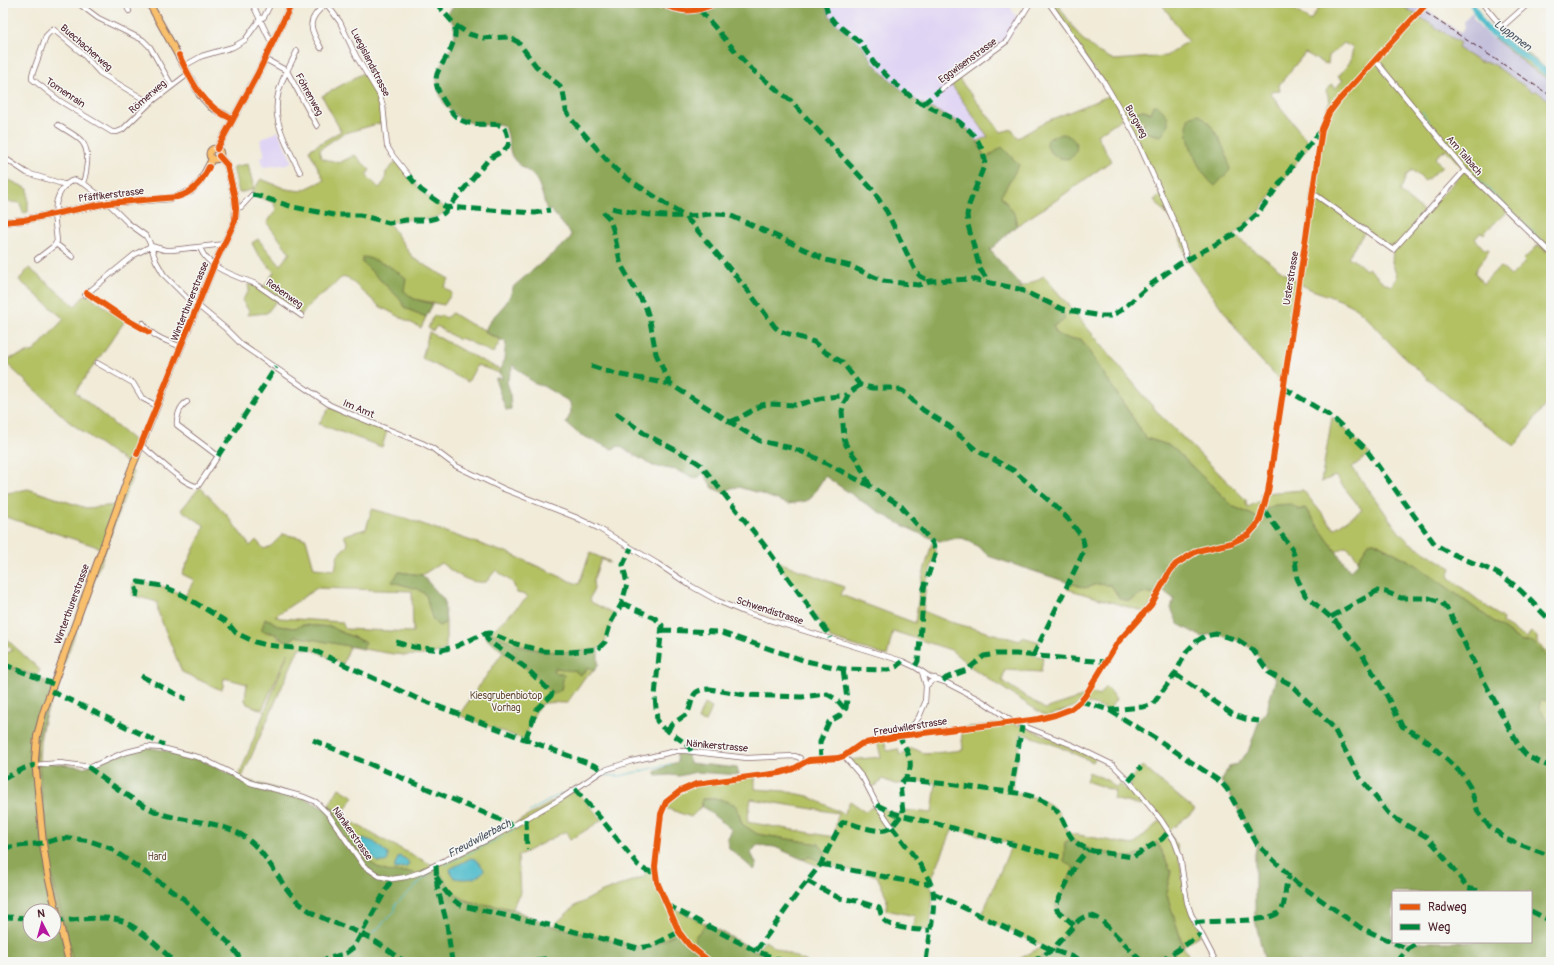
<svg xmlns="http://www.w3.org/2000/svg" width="1554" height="965" font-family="Pangolin,sans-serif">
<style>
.built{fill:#e0d4f4}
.industrial{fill:#c4c0db}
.green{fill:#b3c163;stroke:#7e7047;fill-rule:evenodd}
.forest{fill:#8ea759;stroke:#6c6342;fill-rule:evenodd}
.water{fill:#51bdcc;stroke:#4e6e7c}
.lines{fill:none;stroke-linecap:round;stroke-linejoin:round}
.stream{stroke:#51bdcc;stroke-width:1}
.river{stroke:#51bdcc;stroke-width:6}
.minor-casing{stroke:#846668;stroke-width:6}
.major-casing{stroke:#846668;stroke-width:8}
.minor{stroke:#fff;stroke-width:4.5}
.major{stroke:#f8bf6c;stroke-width:6}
.rail{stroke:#4a1f2b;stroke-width:1;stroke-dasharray:6 3;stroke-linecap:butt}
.quiet{stroke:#00873e;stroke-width:5;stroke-dasharray:10 5;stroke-linecap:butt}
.cycleway-casing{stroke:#f6f6f2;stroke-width:8}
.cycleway{stroke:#e8590c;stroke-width:6}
.labels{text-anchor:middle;stroke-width:3;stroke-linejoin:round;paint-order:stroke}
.street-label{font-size:10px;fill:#4a1f2b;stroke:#f6f6f2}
.park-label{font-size:10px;fill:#6a503c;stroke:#f6f6f2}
.water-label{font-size:11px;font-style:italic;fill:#4c5663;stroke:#f6f6f2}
</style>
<rect width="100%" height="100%" fill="#f6f6f2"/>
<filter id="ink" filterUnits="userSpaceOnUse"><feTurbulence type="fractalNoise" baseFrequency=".025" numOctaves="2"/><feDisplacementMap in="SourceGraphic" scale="8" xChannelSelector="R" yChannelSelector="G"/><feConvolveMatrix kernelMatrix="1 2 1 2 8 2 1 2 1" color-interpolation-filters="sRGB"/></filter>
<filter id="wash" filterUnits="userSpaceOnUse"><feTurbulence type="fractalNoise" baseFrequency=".012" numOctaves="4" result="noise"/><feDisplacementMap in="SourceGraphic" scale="16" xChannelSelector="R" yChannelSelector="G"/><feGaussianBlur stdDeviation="0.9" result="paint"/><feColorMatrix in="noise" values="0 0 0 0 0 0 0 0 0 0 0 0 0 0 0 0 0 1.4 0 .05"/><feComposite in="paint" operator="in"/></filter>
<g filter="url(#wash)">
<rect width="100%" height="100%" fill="#f1ebd8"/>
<path class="built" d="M825,3H1008L1019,22L1010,37L950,83L989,137L978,141L966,127L915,100L892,81L874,63L860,42L835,23L828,14Z
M278,131L292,162L289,164L263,167L260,158L264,156V151L260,140Z"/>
<path class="industrial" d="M1398,3H1417L1461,33L1465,28L1464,22L1469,15L1473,12V18L1481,29L1524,61V63L1551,81V102L1535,91L1534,92L1491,63L1479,62L1475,60L1457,48L1460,43Z"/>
<path class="green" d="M1049,3H1061L1060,8L1081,38L1098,52L1114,60L1166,56L1188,41L1161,3H1209L1210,4L1211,3H1286L1310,21L1322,3H1398L1460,43L1458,48L1479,62L1491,63L1533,92L1535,90L1551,102V397L1515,446C1475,419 1438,389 1403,356C1387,342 1373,321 1356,308C1339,297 1317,294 1300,284L1284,385L1254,353L1194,270L1187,259L1176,226L1154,200L1162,194L1124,117L1097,135L1111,161L1055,201L1016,226V216L1001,196L992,153L985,160L978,141L988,137L950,83L958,78L1001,132L1012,129L1018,138L1047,121L1111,95ZM1344,43L1353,48L1350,62L1338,77L1343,80L1336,88L1331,84L1326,91L1330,101L1317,129L1318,135L1322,130L1299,284L1234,235L1260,211L1310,144L1278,104L1270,92L1280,91L1279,85L1305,53C1313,56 1319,63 1328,64L1329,56ZM1156,105L1168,117L1161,136L1148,133L1141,127L1145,122L1135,115L1138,111L1144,110L1150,113ZM1445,149L1465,170L1425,213L1400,192L1406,176L1412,170L1425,181L1442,167L1435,158L1442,152H1445ZM1508,211L1547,252L1538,245L1523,260L1525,262L1511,276L1501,267L1498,268L1483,284L1475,273C1477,263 1487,259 1489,249H1484L1475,239L1480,233H1483V235L1487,230ZM1366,230L1393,250L1392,262L1397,277L1391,286C1380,282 1376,274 1368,268L1366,270L1358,263L1348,257Z
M1497,34L1528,54L1551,73V81L1524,63L1523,61L1494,38Z
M363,73L377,94L384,122L342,134L320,149L321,157C326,161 333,160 339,163L355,155L370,170L366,175L379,188L385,181L386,172L397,161C408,176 429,204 448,208C437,221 427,219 411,219C404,220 396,221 389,223L413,258L449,279L444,287L452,293L444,305L414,299L362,262L400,299L405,308L426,317L421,328L379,306L347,277L341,278L332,287L314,300L301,315L277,300L267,313L247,315L249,311L242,300L249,291L248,284L264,287L274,272L257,253L252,243L258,239L280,265L290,253L267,223L276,210L274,203L251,194L254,189L239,193L233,167L248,164L254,189L261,179L286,189L301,191L324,180L309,150L341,131L322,96Z
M3,177L28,189V212L23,213L20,203L3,201Z
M29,268L75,306L85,295H88L125,321L75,392L138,444L130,466L128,464L68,421L4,361L14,357L34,351L64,319L19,280Z
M1044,276L1159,414L1247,501L1245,502L1248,507L1262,500L1260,495L1264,493L1303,490L1334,529L1362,510L1335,476L1321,482L1332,417L1370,454L1352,467L1399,532L1409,542L1451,568L1448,577L1503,619L1502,623L1527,638L1531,631L1537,637V643L1551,656V660L1533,642H1522L1415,564L1378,544L1374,542L1369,543L1358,559L1347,546L1336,552L1305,508L1260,519L1246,512L1234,507L1171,446L1146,438L1081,339H1070L1057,334L1053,326L1060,323L1062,309L1019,289Z
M452,313L468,323L485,330V333L501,340L493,353L461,338L459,340L437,326L433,331L428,328L434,315L439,318L441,315L446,318Z
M429,332L467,353L501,370L499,373L477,365L468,382L422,358Z
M330,407L343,414L387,431L382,447L319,424Z
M131,470L134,473L120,509L44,720L40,742L39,765L47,842L51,871L73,962H69L49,881L36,774L37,736L101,548L3,516V494L28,489L86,508L117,505Z
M200,487L226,514L250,546L256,540L264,549L271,546L283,534L306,539L314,568L335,570L338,554L348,545L344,535L366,529L372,509L405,518L503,552L504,551L572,582L579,584L590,553L609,561L610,563L601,559L593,581L594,589L590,598L591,602L615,614L605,642L602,646L598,649L585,651L571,652L543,651L516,644L490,633L528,597L526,595L517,593L513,583L496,570L486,582C468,584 455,573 441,563L422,575L399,572L393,582L418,589L426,595L433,620L442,625L446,622V649C421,661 389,653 363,649L365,642L336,630L333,627L302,625L295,628L278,626L270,620L268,633H274L279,639L292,640L295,636L350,646L343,664L313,650L299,648L240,782L237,781L288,653L262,710L247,704L245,700L247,684L224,678L223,687L221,690L182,672L158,612L157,602L132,595L133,583L136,580L165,587L185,596L194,580L182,574L203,530L204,525L181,510ZM317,588L412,591L413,632L345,629L342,622L280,618L275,616Z
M932,543L935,547L936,552L926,582L923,611L950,622L1020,641L1022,637L1040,642L1033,655L1043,657L1041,672L1005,670L1002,681L1045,709L1085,696L1088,691L1099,696L1105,687L1110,690L1116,699L1109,710L1081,701L1076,706L1047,717L971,667L951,650L893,631L887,656L830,638L828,633L776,561L844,587L841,595L915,623L921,582Z
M1070,583L1085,588L1097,584L1111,585L1120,599L1142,593L1158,595L1145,612L1067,589Z
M3,636L39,669L40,670L37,676L3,664V652L5,654L13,650L3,642Z
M503,652L526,668L553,694L562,673H555L553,670C559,666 576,670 584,673L588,667L594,671L585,677L567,703C560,703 552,702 545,703C535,704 528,731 525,740L459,715Z
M1551,692V727L1536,707L1541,700Z
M704,704L712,708L706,722L698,720Z
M1012,723L1022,726L1096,756L1093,762L1055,745L1021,733L1012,792C1026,794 1049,800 1058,812C1062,818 1065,826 1068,833L1133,845L1161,820L1151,808L1113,799L1115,791L1086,781L1089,772L1107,780L1116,788L1120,784L1126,790L1132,785L1129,781L1142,766L1195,810L1169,831L1177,847L1186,896L1201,934L1183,946L1190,958L1191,962H1179L1173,952L1183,946L1166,892L1171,871L1157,842L1138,855L1133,857H1126L1088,849L1072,839L1074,868L1056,905L1057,910L1074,925L1052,950L1032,962H1014L1043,946L981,917L1012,844L953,828L930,883L933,893L930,930L912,929L915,916L886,910L887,898L877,876L822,864L819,866L802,859L810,857L819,844L757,834L742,824L736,805L720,799H702V806L691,817L663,807L687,787L755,776V789L784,791L808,796L844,814L850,801L865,811L877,805L890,812L901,815L904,810L932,813L936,783L906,780L900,784H895L882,779L881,782L870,788L848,760L881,757L877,741L884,739L887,751L898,749L900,755L907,753L906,749H915L925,754L963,750L961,728ZM751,799L838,813L834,837L747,822Z
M339,788L354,797L341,815L376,836L434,866L417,874C407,870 396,874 386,871C376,868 362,857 357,847C356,845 356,842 354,839C348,831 342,825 341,815L329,805Z
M575,789L602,820L570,840L566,831L518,856L520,894L516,900L513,909C490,904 464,907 449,887C444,881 440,872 436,865L479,844Z
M645,870L655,873L667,905L706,924L695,937L694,949L679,932L651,946L641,948L553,926L575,906L600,893L645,876Z
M765,941L776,948L807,962H785L756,951Z"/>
<path class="forest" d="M457,3H825C830,24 843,28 858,41C864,46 867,53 871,59C876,67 884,74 892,81C900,89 911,98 921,103C953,121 972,120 985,159L1002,147L1019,165L1001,196L1016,216V226L990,250L1022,287L1019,289L1062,309L1065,319L1060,323L1053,326L1057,334L1070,339H1081L1146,438L1171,446L1234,507L1246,512L1260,519L1264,510L1275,505L1291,504L1299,510L1305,508L1350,571L1358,563V559L1369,543L1374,542L1415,564L1522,642H1533L1551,660V700L1548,701L1541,700L1539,707L1551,727V962H1265L1255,920V854L1257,844L1227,789L1221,782L1229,766L1237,764L1248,752L1259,721L1266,712L1276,678C1267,672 1264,664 1258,656C1249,644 1237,639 1223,636C1215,634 1210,633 1202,637L1178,624L1171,608L1174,599L1161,589L1158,595L1142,593L1130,601L1120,599L1111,585L1097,584L1085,588L988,556C983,550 968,538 960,538C952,538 944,543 936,540C895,525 861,501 825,476L810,499L806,501L788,504L759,493L738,487L731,488L724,493L713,488L703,473L697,479L676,470L653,466L619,446L612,449L579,434L566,423L571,413L570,402L543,386L535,384L513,365L507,382L510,393L511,409L506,410L496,382V378H503L499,373L504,359L506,342L485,332C488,318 503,310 509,298C512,294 511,290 514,286L570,239L571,234L551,210L547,211C544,202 541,186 536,179C530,170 517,166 512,156C508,149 510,129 502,125C497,123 489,125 484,125C459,124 440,107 437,82C435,68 447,58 452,46C455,39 455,33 455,25L446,15ZM1393,892H1531V942H1393Z
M1153,105H1157C1164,112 1171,117 1167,127C1165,131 1164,133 1161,136L1148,133L1141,127L1145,122L1135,115L1138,111L1144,110L1150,113Z
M1198,114C1213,122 1228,153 1230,170L1215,186C1200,175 1181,135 1189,117Z
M1062,134C1075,136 1082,148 1071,158C1060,161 1050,155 1046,144C1048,137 1055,135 1062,134Z
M366,257L389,266L406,278L404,291L414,299L433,304L426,317L405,308L400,299L362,262V258Z
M399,572L422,575L444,600L446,622L439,626C430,621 429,604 426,595L418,589L392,582Z
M265,619L270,620L278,626L295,628L302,625L333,627L336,630L365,642L363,649L295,636L291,641C277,641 281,635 272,633C269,632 266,632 262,631V628Z
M486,633C496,632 513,644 523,647C548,654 572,653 598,649V665L594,671L588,667L584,673L580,675L574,670C569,672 561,668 555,668L553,670L555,673H562L564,675L561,690L552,695L551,692L526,668L490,642L487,639Z
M3,664L53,684L35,751L43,843L69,962H3ZM30,911H54V935H30Z
M147,747L195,757L241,779L299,795L325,809L329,805L341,815C342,825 348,831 354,839C356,842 356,845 357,847C362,857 376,868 386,871C396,874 407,870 417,874L436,865L449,887L458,896L467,901L517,910L521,913L553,926L641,948L651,946L679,932L694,949L695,937L706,924L757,951L785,962H73L49,864L39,765L52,763L85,767L117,755Z
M676,751H686L690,763L737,768L739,775L696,772L679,776L671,775L656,776L655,772L671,764L678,762Z
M702,799H720L736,805L742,824L757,834L819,844L826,853L822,862L810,857L802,859L775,847L757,845L751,853L757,865L754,870L729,848L727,840L732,830L702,806Z
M1072,839L1088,849L1126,857H1133L1138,855L1157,842L1171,871L1166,892L1183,946L1173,952L1179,962H1032L1052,950L1074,925L1057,910L1056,905L1074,868L1064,861L1065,842Z"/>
<path class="water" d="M363,838L374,842L388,854V860L385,862H377L366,848H360L358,843V840Z
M399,856C403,858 408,859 409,864L407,867L395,869V864Z
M471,858L475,859L484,869C480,880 465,880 455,878L451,874L450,869Z"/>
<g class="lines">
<path class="stream" d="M1422,111L1427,119L1466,167L1551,249
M600,775L620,776L671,764
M529,812L562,793
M445,865L500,838L519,826
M372,934L395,911V905L432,871"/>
<path class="river" d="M1472,3L1479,18L1486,28L1551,76"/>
</g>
</g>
<g filter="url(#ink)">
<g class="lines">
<g class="minor-casing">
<path id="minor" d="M78,3L98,18L143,40L150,47L172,86
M125,3L129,11
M252,3L270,40L273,43
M326,3L340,22L356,56L379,94L383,106L387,146L393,156L409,176
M1049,3L1104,82L1134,133L1176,226L1187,259
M1482,3L1502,27L1529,3
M321,48C309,27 306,20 326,4
M297,51L287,71L317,126
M265,59L287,71C265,111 282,135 300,172
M1375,60L1465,170L1551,253
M184,66L202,56L233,47L245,40L260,19L264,17L271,3
M940,90L1007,41L1030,3
M150,103L100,73L83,54L53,29L46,36L32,75V79L60,101L112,132H117L122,130L150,103L188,74
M58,125C76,137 89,139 87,163C86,170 86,176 83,182
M3,157L27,173L66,185
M1313,193L1393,250L1465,170
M236,208L241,207L252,195
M56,213C54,202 62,182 75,180L86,185L104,199L128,223L146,236L149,241L156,261L164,275L189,300L196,304L225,328L242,345L330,405L355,416L422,443L432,448L456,466L504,489L575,517L598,528L658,564L691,586L718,601L744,612L902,661L915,667L930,677L947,683L982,701L1013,722
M56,244L73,257
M151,246L165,250H172L225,244
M200,247C206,268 238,277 256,284L302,316
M37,259L54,246L57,241L54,214
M85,295L134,255L151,246
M143,323C153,338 166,340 181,347
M97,363L133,383L142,398L157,406
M141,445C151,453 187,488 198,486L218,456L177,425C176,418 180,405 187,402
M926,686L935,678
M1018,721L1020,724L1026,727L1072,745L1113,765L1129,781L1161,820L1174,840L1180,856L1187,902L1191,914L1216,962
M910,734V730L919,717L925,703L926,686L922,672
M844,756L863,778L877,805L892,827
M35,765L60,763L91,767L123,753L147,747L162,748L201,758L251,783L304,797L316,802L328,814L364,866L379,876L392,879L406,877L421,872L493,837L562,798L602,771L632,761L676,751H686L747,758L795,756L800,758L802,763
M710,962L689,945L679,932L657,882L655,867L661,814L666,802L680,791L696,784L779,773L793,769L809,760L838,758L844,756L861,744L899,736L1039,719L1055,715L1071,709L1081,701L1085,696L1118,642L1151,605L1170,571L1176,564L1197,551L1231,543L1248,535L1256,526L1260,519L1268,492L1322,129L1329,113L1339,100L1427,3"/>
</g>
<g class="major-casing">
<path id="major" d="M149,3L200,95L211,107L232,119
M659,3C681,12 693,14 716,3
M209.5 154a5.5 5.5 0 1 1 11 0a5.5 5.5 0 1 1-11 0Z
M217,149L257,75L292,3
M3,222L24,220L108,203L171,198L182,195L191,191L200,182L212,159
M69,962L48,876L43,843L35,760L37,736L43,713L129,475L214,265L235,221L236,208L235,198L227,165L219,156"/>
</g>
<use href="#minor" class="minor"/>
<use href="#major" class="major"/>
<path class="rail" d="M1411,3L1551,96"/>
<path class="quiet" d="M436,3L455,25L469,34L483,38L508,37L518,42L536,66L558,84L563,91L566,110L571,119L613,167L622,175L684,216L693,225L749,292L775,327L780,331L814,342L825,352L842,362L860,385L873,388H894L903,391L923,410L949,426L976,450L1013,470L1053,504L1069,520L1082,537L1084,544V551L1033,656
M825,3L828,14L835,23L860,42L874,63L892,81L915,100L958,121L970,131L978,141L982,149L985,160L984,166L969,205L967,215L968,225L980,269L989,282
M700,10L750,68L791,101L872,189L887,212L915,270L920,276L930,281
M923,104L940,90
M409,176L421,190L445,207L535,213L550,210
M252,195L259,196L293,207L334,215H360L389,223L406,220H428L436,218L444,213L488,160C497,152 512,151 508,138C507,133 506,129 503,126C491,122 477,127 463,121C455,118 451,111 446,104C424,72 444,70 453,43C456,37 455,31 455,25
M612,208C636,214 660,217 686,216C702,216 713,212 729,215L783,239L826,260L850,266L883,281L919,285L930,281L972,279L1019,289L1062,309L1101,316H1110L1120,311L1150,285L1179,264L1233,235L1242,228L1260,211L1301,154L1321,131
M603,212L609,218L613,229L621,265L646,308L650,321L656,354L670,384L760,441L792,448L808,454L870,486L901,506L932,542L936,552L924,588L920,640L918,661L915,667
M591,366L616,374L670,384
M860,385L849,393L845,401L842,411L844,438L846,445L857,460L870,486
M1284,388L1332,417L1365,448L1434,543C1454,558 1479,563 1500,575C1518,585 1536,607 1551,621
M616,413L645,434L689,457L701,465L765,546L828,633L830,638
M730,422L737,419L762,405L767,404L797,405L822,398L847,395
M218,456L276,367
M1264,510L1292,549L1295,558L1297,578L1305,595L1336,622L1359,649L1387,696L1402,726L1428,742L1461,773L1470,787L1478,812L1488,825L1508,840L1551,856
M136,597L137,592L135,585L138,582L162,586L179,593L227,622L236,633L255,642L266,645L313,650L416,698L596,766L602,771
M622,603L655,618L662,625L655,696L657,721L662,727L688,745L691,751
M1331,617L1377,591L1386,592L1401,598H1429L1441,602L1449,611L1471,657L1520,748L1528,757L1551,767
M662,630L719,632L806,661L843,669L888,670L898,666L902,661
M486,633L487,639L490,642L526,668L552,693L551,696L537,709L525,740
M396,642L414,647L442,650L457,646L483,634L490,633L516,644L543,651L571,652L598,649L605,642L611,622L622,603L627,584L623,565L631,548
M3,664L53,684
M1175,674L1234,715L1245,719L1259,721
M141,676L186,699
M943,681L946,678L967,670L984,656L996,654H1016L1105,662
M51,691L164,745
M1081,701L1109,710L1160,741L1221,782L1227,789L1257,844L1297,883L1361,928L1408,949
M1109,710L1143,707L1153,704L1175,674L1187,651L1197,641L1205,636L1216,634L1238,640L1253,650L1269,673L1290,684L1333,727L1358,775L1388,813L1399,821L1427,837L1437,848L1468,888L1483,892
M668,731L671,725L687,714C695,700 688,689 710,689L745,695L802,697L827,694L836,699L846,710
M313,740L508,823L512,827
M821,760L820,742L829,722L841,715L846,708L847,699L843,669
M88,767C108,782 139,806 162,814C187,822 216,821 238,833C269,849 278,887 304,907C321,920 343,925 362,934C377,941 391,952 405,962
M3,779L25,768L35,765
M905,780C932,782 958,785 984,789C1007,792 1032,792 1051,806C1071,820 1060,841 1093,851L1133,857L1162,839L1169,831
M1129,781L1141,767
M575,789L602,820L638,865L645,870L655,873
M1011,792L1022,726
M877,805L896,814L953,828L1063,858
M526,819L527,850
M892,827C903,842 930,874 933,891C936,910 928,942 926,962
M3,848L43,843L58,839L70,838L90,841L110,848L184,899L206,922L229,943L243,962
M821,864L921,884L930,883
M436,865L437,886L447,924L452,962
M436,876C443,888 450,900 463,906L553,926L638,948L651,946L679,932
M807,881L839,898L857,901L879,908C881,912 881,917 884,920C890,928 920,931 930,930
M933,893L1052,950L1088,962
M667,905L756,951L785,962
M1531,911L1551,921
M3,917L30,918
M54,921C74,921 100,915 119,920C136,924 161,950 175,962
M1195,923C1212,919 1275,925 1282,909C1287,899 1283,886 1290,876
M1074,925L1057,910L1056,905L1077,862L1088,849
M756,951L797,894L821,864L823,859L842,823L846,822C855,825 879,834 888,829C894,826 899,818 903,813L900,784C918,768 909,754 899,736
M317,962L346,953L354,947L392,879
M521,962L544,959L561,962
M1032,962L1052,950L1079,920C1087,914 1093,915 1101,920L1142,962
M1160,962L1201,934
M1397,962L1408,949L1418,942"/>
<g class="cycleway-casing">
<path id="cycleway" d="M659,3C681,12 693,14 716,3
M179,55C192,83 203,106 232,119
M217,149L257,75L292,3
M3,222L24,220L108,203L177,197C193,193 202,182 209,167
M87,293L124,318L149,332
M137,454L214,265L235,221L236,208L235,198L227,165L219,156
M710,962L689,945L679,932L657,882L655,867L661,814L666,802L680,791L696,784L779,773L793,769L809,760L838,758L844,756L861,744L899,736L1039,719L1055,715L1071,709L1081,701L1085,696L1118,642L1151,605L1170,571L1176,564L1197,551L1231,543L1248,535L1256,526L1260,519L1268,492L1322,129L1329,113L1339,100L1427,3"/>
</g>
<use href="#cycleway" class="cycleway"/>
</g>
</g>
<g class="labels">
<g class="street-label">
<text transform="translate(87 47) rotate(41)" y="4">Buechacherweg</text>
<text transform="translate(967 60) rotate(-36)" y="4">Eggwisenstrasse</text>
<text transform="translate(371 62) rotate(63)" y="4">Luegislandstrasse</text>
<text transform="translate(66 92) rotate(34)" y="4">Tomenrain</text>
<text transform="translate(310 94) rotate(61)" y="4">Föhrenweg</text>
<text transform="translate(147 96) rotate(-41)" y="4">Römerweg</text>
<text transform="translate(1137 121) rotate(61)" y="4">Burgweg</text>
<text transform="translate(1465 155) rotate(49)" y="4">Am Talbach</text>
<text transform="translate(111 194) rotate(-7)" y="4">Pfäffikerstrasse</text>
<text transform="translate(1290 278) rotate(-81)" y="4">Usterstrasse</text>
<text transform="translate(285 293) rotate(35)" y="4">Rebenweg</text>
<text transform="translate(189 301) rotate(-68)" y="4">Winterthurerstrasse</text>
<text transform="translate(359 408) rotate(23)" y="4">Im Amt</text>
<text transform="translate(71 604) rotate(-70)" y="4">Winterthurerstrasse</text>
<text transform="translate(770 610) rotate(18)" y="4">Schwendistrasse</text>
<text transform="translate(910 726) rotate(-9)" y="4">Freudwilerstrasse</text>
<text transform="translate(717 745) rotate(5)" y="4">Nänikerstrasse</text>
<text transform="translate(353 833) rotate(55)" y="4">Nänikerstrasse</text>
</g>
<g class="park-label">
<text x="506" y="699">Kiesgrubenbiotop<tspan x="506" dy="12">Vorhag</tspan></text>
<text x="157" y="860">Hard</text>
</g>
<g class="water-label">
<text transform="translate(1513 35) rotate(37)" y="4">Luppmen</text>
<text transform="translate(479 838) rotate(-28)" y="4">Freudwilerbach</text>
</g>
</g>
<rect width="1554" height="965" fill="none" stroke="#f6f6f2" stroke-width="16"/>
<rect x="1392" y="891" width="140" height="52" fill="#f6f6f2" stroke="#b1a0a2"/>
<rect x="1400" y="904" width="20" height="6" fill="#e8590c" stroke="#b1a0a2"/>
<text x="1428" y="911" font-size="12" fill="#4a1f2b">Radweg</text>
<rect x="1400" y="924" width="20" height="6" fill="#00873e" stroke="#b1a0a2"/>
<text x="1428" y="931" font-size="12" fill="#4a1f2b">Weg</text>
<g transform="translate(42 923) rotate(354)"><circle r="19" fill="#f6f6f2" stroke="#b1a0a2"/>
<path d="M0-3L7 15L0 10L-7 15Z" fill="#b5179e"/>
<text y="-6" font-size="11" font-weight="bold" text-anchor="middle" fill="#4a1f2b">N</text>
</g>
</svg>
